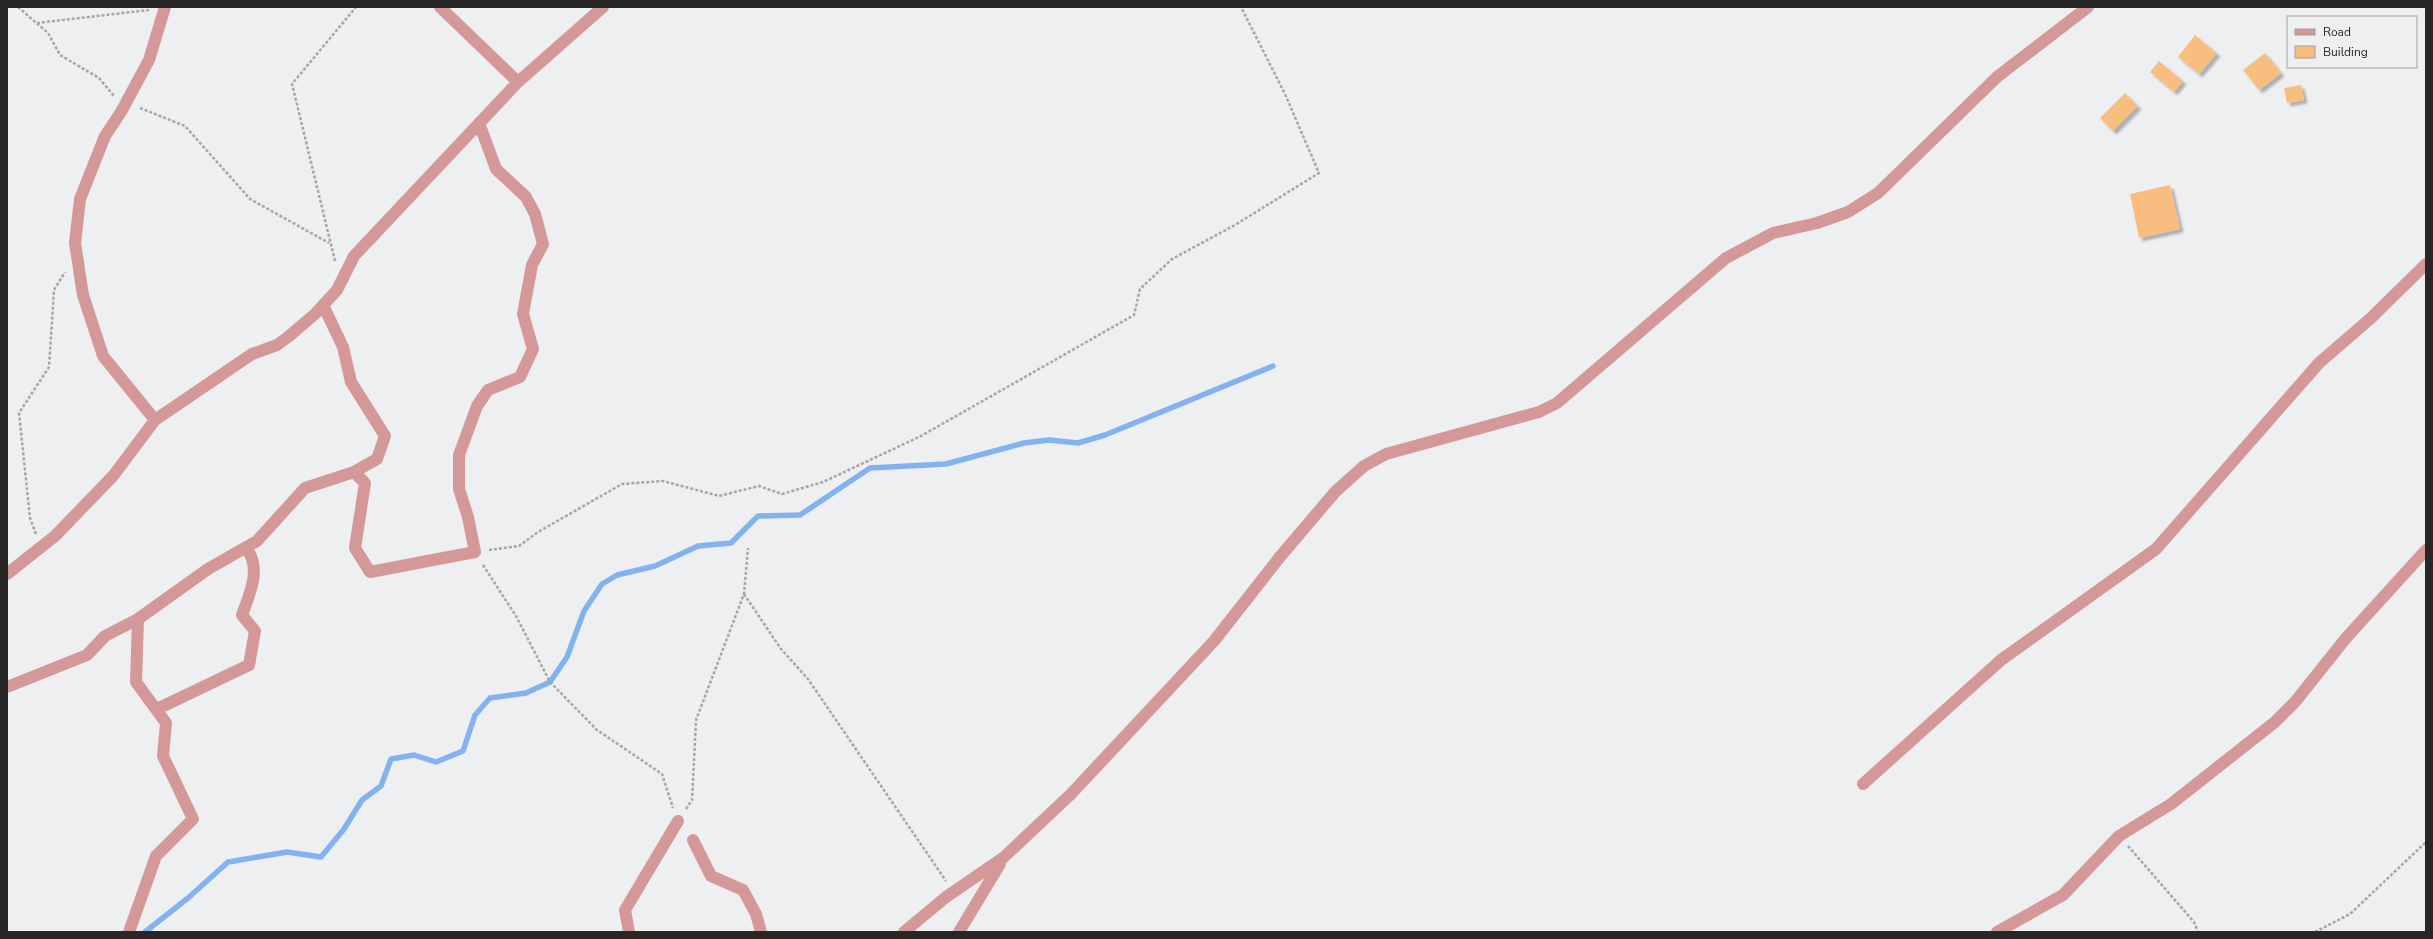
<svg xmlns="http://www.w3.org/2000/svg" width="2433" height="939" font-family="'Nunito Sans',sans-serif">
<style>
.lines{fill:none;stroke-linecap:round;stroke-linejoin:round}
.stream{stroke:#82b3f0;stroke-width:5.5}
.building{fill:#f8be80;filter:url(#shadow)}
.path{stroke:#a5a6a7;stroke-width:2.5;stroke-dasharray:3 2;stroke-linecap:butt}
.minor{stroke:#d59899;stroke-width:12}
</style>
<defs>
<filter id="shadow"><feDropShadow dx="3.5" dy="3.5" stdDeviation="1" flood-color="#0004"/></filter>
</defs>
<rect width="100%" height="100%" fill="#eeeff0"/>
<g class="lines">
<path class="stream" d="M145,932L188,898L228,862L287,852L321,857L344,829L362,800L381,786L391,759L414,755L436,762L463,751L475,715L490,698L526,693L550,682L567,657L584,611L602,584L617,575L655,566L698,546L731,543L758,516L800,515L870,468L946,464L1024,443L1049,440L1078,443L1105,435L1273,366"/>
</g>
<path class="building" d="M2195,35L2217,53L2199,74L2178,57Z
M2265,53L2281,73L2259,90L2243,70Z
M2159,61L2183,81L2174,92L2150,72Z
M2301,85L2304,100L2287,103L2284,88Z
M2125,93L2138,106L2113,131L2100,118Z
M2170,185L2180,229L2139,238L2130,194Z"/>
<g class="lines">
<path class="path" d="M18,7L48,33L60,55L99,78L114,96
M37,23L149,10
M140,108L185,126L250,199L329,243
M335,261L292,84L356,7
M36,534L30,518L19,413L49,367L54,290L65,272
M489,550L519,546L538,532L622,484L663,481L719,496L759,486L782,494L823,482L921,436L1134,315L1140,289L1172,259L1235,225L1319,173L1285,94L1241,7
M483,565L516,616L550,682L597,730L662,774L673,808
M744,594L781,649L808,679L946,881
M686,809L692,800L696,720L744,594L748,548
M2128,846L2194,922L2198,932
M2315,932L2350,914L2426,842"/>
<path class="minor" d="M518,82L603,7
M323,305L343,347L351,382L385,436L377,459L354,472L365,483L355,548L370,572L475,552L468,517L459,489V455L477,406L488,390L520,377L533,349L523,314L532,265L543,244L535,214L526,197L496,169L479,123
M155,420L252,354L277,345L288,337L315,314L337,290L354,256L518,82L440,7
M7,574L55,536L113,476L155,420L103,356L83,295L75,243L80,199L105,136L121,112L149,60L165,7
M7,687L87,655L105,636L138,619L208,569L257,541L305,488L354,472
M157,709L249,665L255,631L242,615C250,593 262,568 246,548
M1863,784L2001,660L2156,549L2319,363L2371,318L2426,264
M693,840L711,876L743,890L756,914L761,932
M129,932L156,856L193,819L163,756L166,723L136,682L138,619
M629,932L625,910L678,821
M904,932L946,897L1003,858L1071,794L1214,641L1279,558L1335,492L1364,466L1386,454L1539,412L1557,403L1726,258L1773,233L1817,223L1848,212L1878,193L1997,77L2088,7
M959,932L1000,864
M1997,932L2063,895L2119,836L2171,804L2275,722L2295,702L2346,638L2426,550"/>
</g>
<rect width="2433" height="939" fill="none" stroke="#272728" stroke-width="16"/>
<rect x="2287" y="16" width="130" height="52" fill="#eeeff0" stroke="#9e9fa0"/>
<rect x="2295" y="29" width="20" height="6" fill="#d59899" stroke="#9e9fa0"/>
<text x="2323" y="36" font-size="12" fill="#272728">Road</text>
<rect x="2295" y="46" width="20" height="12" fill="#f8be80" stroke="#9e9fa0"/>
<text x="2323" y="56" font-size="12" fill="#272728">Building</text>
</svg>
